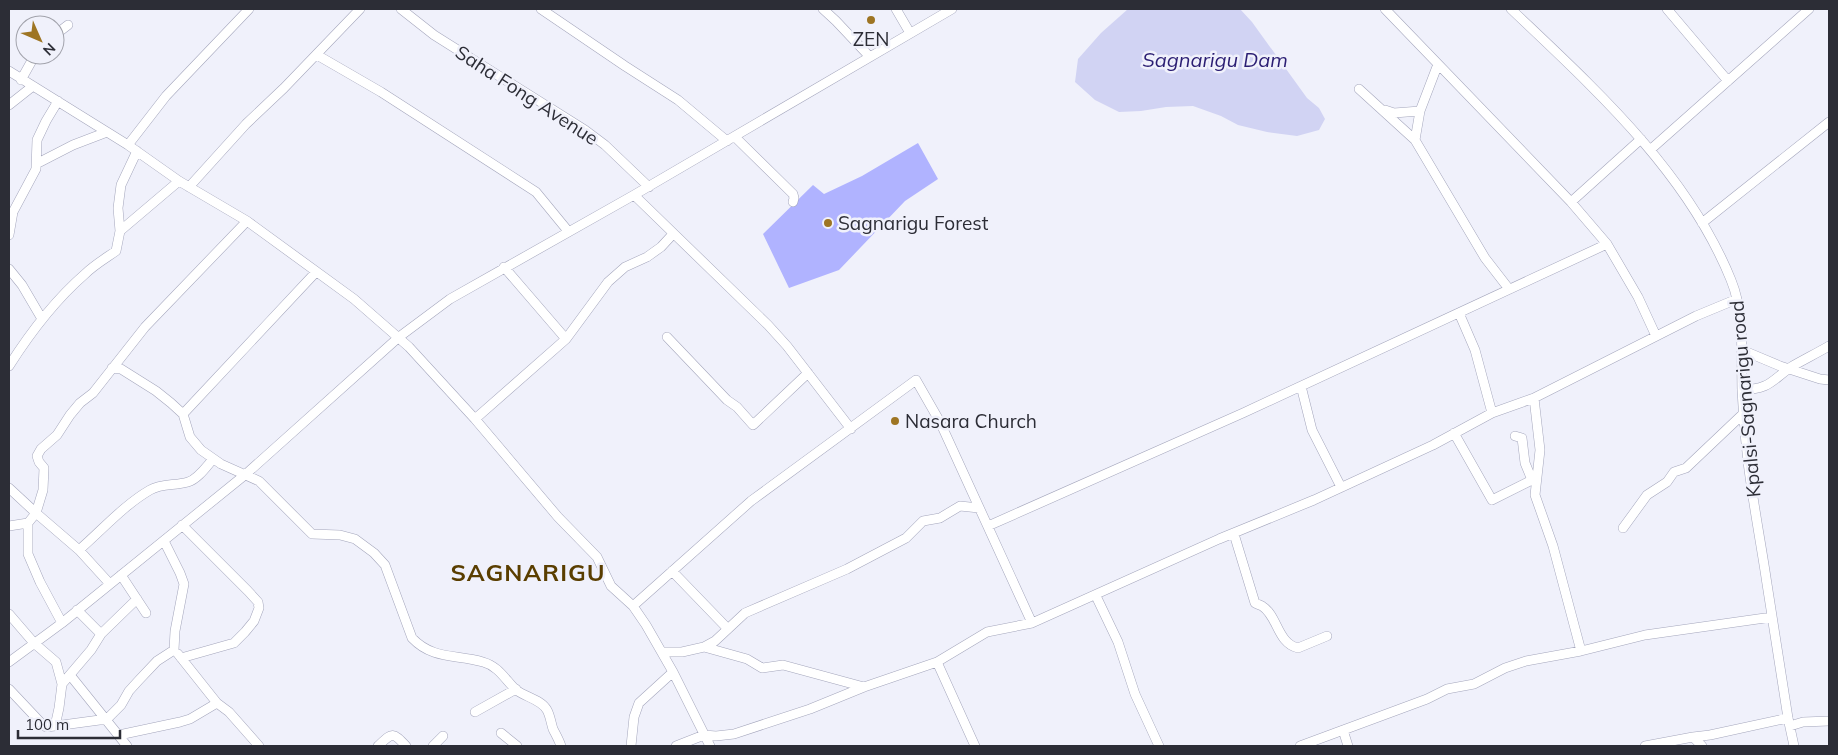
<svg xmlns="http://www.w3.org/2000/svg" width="1838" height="755" font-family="Mulish,sans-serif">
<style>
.forest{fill:#b0b3ff}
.water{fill:#d1d3f3}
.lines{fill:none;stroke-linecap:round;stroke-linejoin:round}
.minor-casing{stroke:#a4a6bc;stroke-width:10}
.minor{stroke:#fff;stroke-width:9}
.poi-dot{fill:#9e7523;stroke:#f0f1fb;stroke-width:2}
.labels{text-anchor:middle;stroke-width:5;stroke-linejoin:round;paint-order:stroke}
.poi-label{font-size:19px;fill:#2c2d36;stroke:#f0f1fb;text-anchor:start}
.street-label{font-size:19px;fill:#2c2d36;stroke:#f0f1fb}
.water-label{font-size:20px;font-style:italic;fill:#2b1e73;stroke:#f0f1fb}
.district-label{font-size:24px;font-weight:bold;letter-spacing:1px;fill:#5a3e00;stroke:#f0f1fb}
</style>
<rect width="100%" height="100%" fill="#f0f1fb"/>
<path class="forest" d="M918,143L938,179L905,201L839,270L789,288L763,234L813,185L824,194L862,176Z"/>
<path class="water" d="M1128,9H1240L1252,22L1307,98L1319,108L1325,119L1319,130L1297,136L1267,132L1238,125L1221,116L1193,106L1166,107L1141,111L1119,112L1095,100L1075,82L1078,59L1101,33Z"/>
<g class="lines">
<g class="minor-casing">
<path id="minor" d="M401,9L434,35L585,130L605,145L649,187
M541,9L625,66L678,100L727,141
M823,9L836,21L870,57
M896,9L910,33
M1385,9L1571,202L1607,244L1638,297L1656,336
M1511,9C1594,88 1687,171 1731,280C1745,314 1741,354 1742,390C1743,414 1745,438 1748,462C1753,503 1761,543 1767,584C1774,629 1781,674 1788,718L1794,746
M1667,9L1728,81
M55,35L68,25
M317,55L381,92L536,192L568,231
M9,71L128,145L179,181L247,221L354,299L409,347L475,419L558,517L597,557L611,586L633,606L646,625L673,672L710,746
M21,80L35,55
M1359,89L1415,140L1485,258L1509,289
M9,105L33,86
M1385,110L1394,113L1420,111L1438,64
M735,137L793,194L794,198L793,202
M1415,140L1420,111
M128,145L166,96L249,9
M1650,150L1809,9
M38,163L73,145L107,132
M189,187L246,124L284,88L360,9
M634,195L768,325L787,346L851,429
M1571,202L1641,139
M1702,223L1829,122
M120,231L179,181
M9,235L13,212L36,169L37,140L46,121L58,101
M504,267L566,339
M9,269L22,285L42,319
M1459,313L1475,350L1492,413
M667,337L727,400L737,407L753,425L808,373
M1742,350L1780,366L1820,379L1829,380
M9,366C30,333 55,300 85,274C94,265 106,258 116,251L120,231L118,208L121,185L137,151
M112,368L121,369L156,391L171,403L183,414L190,437L201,450L221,464L259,481L312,534L340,535L355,539L374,553L385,565L412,638C433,660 456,654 483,662C498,666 505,679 515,689C524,697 541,699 547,710C550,715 551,723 553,729C556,735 559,740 561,746
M1301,386L1312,430L1341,487
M1742,390C1770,389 1771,381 1791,367C1803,360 1817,353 1829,346
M1534,398L1540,450L1535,495L1553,546L1581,651
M183,414L316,272
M475,419L566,339L608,282L625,267L647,257L661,247L673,234
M1454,433L1492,500L1532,480L1525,463L1522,438L1515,436
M9,488L36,513L28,523V554L40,582L62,623
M9,526L28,523
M988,526L1243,413L1607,244
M1623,528L1647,495L1667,482L1674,472L1686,468L1744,413
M1234,534L1255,603C1257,604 1260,605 1262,606C1278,616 1277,643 1298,648L1327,636
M79,550C102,530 124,505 150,490C162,483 175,486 188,482C198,479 206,467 213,459
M672,571L728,629
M121,575L146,613
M110,584L79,550L36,513L43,490L44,468L39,462L37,456L41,449L57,435L70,415L80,403L93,393L145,327L247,221
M1096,596L1118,642L1135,694L1159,746
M633,606L751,501L916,380L940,422L1032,623
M77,610L101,634L137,599
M9,614L34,643L56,662L62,684
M704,647L747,659L762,668L783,665L864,687
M662,652H682L704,647L715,641L745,613L847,569L906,538L923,521L940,518L960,506L979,508
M178,654L217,703L229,712L259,746
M181,658L234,643L245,632L254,621L259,608L258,602L248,591L182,525
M9,662L62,623L246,474L399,337L450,299L634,195L952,9
M937,662L975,746
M70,675L127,746
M9,689L42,724L46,727L55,726L59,708L62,684L91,650L101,634
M475,712L516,689
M55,726L107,719L121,705L129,691L139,680L157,661L174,650L175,631L184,584L180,573L164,541
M1790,726L1803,722L1829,721
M1343,730L1348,746
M501,733L517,746
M119,735L180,722L190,719L217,703
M1693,737L1702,746
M378,746C392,733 392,731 406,746
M433,746L443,736
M631,746L634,717L639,703L673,672
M676,746L704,735L716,736L734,734L810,709L864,687L937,662L987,632L1032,623L1219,539L1314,500L1433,445L1492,413L1534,398L1696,316L1737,299
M1300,746L1427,699L1447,689L1474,684L1505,668L1526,661L1581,651L1645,635L1772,617
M1645,746L1693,737L1710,735L1788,718"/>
</g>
<use href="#minor" class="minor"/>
</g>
<g class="poi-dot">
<circle cx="871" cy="20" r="5"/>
<circle cx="828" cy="223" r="5"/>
<circle cx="895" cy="421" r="5"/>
</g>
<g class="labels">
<g class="poi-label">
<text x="871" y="46" text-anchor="middle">ZEN</text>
<text x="838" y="230">Sagnarigu Forest</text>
<text x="905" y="428">Nasara Church</text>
</g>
<g class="street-label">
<text transform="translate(527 95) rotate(33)" y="7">Saha Fong Avenue</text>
<text transform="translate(1745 399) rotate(-95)" y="7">Kpalsi-Sagnarigu road</text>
</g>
<g class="water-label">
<text x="1215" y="67">Sagnarigu Dam</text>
</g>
<g class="district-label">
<text x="528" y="581">SAGNARIGU</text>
</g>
</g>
<rect width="1838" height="755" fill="none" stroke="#2c2d36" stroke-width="20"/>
<g transform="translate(40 40) rotate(135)"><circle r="24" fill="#f0f1fb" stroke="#a2a3ac"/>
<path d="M0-4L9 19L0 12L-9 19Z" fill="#9e7523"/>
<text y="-8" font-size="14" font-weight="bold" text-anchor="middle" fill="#2c2d36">N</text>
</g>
<path d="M18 730v8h102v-8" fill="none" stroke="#2c2d36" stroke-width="2.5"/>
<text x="25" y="730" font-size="15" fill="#2c2d36" stroke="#f0f1fb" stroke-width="4" paint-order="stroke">100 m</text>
</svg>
